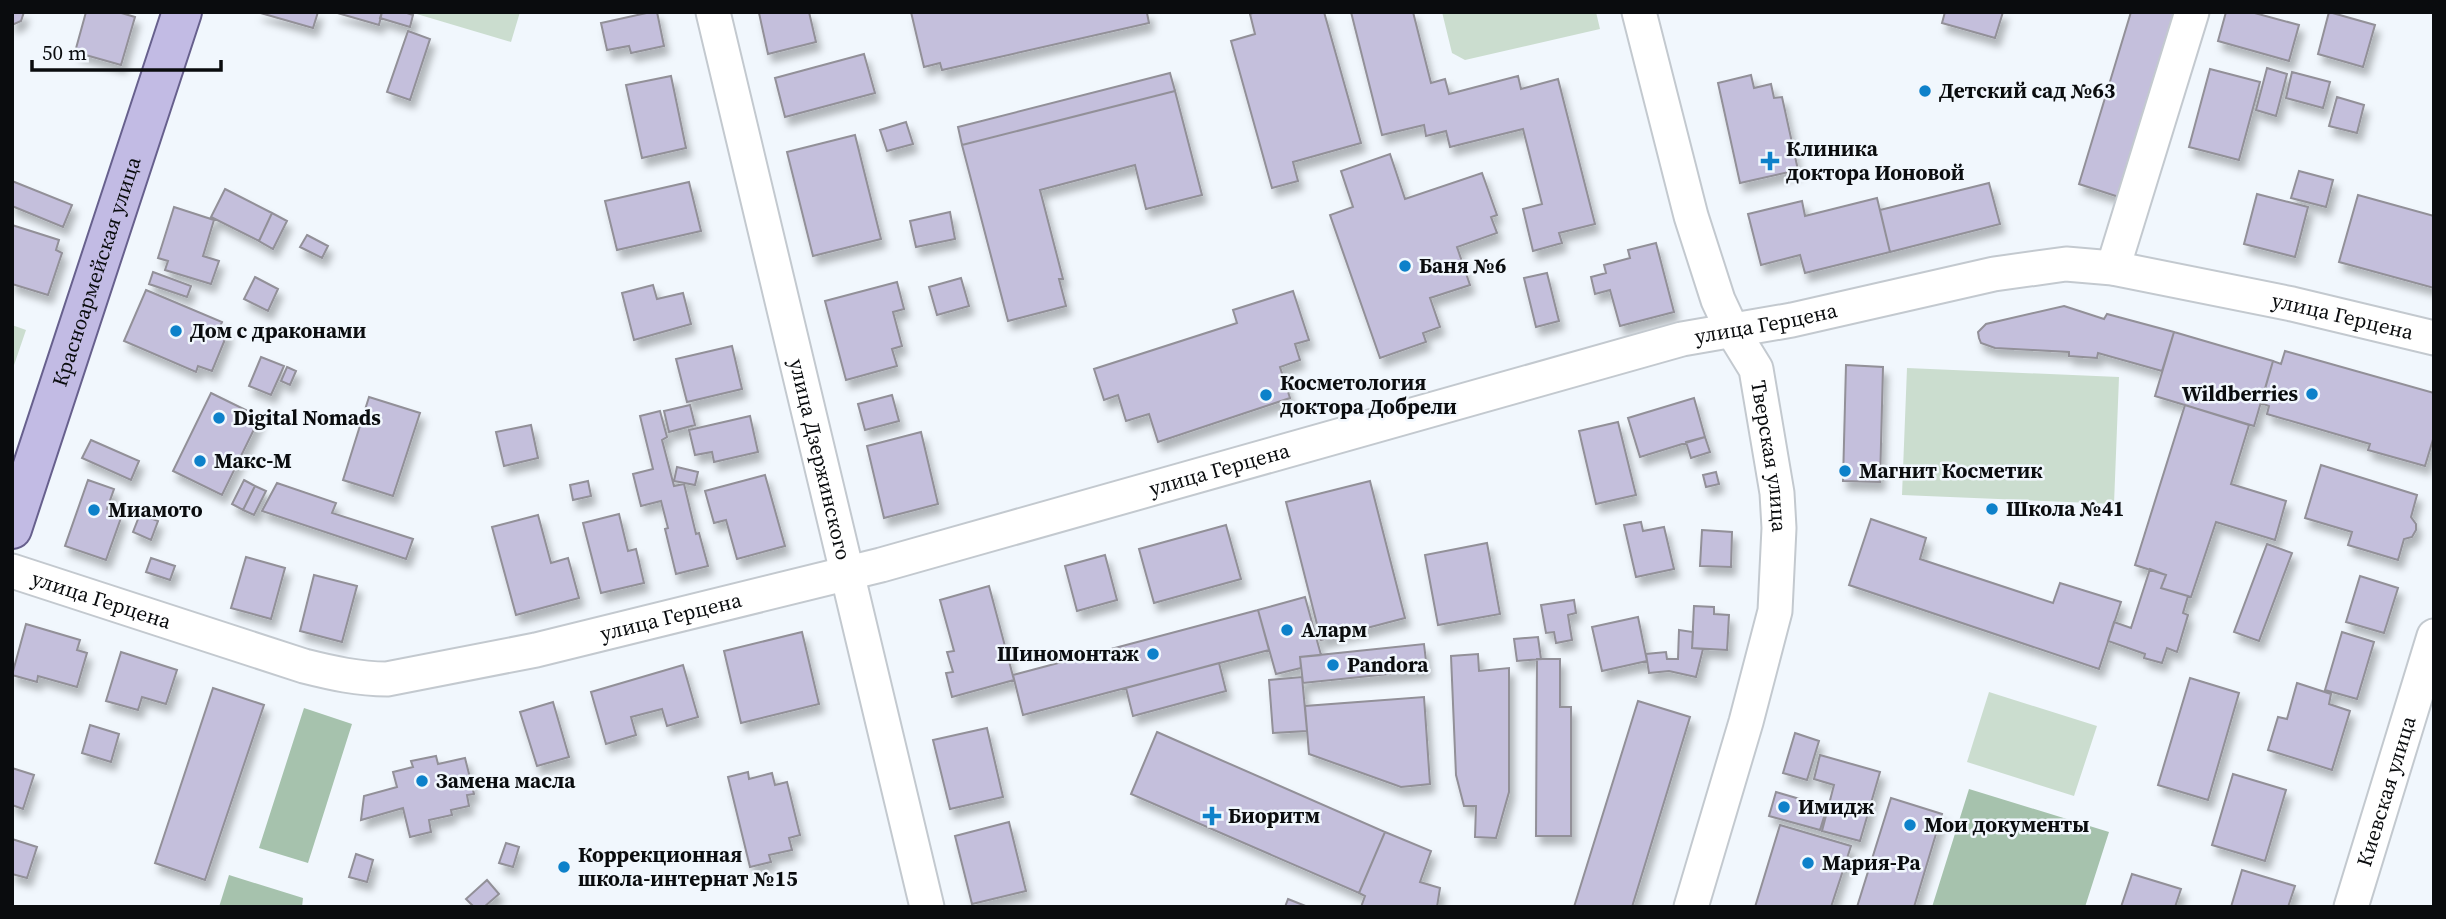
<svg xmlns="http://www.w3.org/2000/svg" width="2446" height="919" font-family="'Source Serif 4',serif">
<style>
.green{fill:#cbddcf}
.forest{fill:#a6c2ad}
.building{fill:#c4bfdc;stroke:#929098;stroke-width:2;filter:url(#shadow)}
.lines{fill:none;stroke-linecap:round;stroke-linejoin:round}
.minor-casing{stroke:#c3c9cf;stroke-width:37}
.major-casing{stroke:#67608d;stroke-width:42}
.minor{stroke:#fff;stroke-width:33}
.major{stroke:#c2bbe4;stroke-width:38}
.poi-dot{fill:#0d81ca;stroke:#f1f7fd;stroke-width:2.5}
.labels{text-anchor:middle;stroke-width:5;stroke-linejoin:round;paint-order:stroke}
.poi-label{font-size:21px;font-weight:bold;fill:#0a0c0e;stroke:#f1f7fd;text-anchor:start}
.street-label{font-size:21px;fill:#0a0c0e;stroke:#f1f7fd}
</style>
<defs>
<filter id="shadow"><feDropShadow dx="4.5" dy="8" stdDeviation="3.5" flood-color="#0004"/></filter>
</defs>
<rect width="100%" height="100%" fill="#f1f7fd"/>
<path class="green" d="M410,12H520L511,42Z
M1442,12H1596L1600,29L1465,60L1452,53Z
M12,325L26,330L12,371Z
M1907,368L2119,377L2114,504L1902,495Z
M1989,692L2097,726L2074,796L1967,762Z"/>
<path class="forest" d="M304,708L352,724L308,863L259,848Z
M1969,789L2109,832L2085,907H1932Z
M229,875L303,898L302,907H219Z"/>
<path class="building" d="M12,12H24L21,21L12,25Z
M86,12H118L135,17L121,65L75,52Z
M257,12H318L313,28Z
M334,12H382L379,25Z
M382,12H404L413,15L410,27L380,18Z
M651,12H657L664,46L631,53L629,46L607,50L601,23Z
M809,12L816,42L768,54L759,13Z
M911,12H1151L1147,13L1149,23L942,70L940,63L924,67Z
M1255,12H1324L1361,143L1293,162L1298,181L1272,188L1231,41L1255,34L1250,14Z
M1351,12H1413L1431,83L1445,79L1449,94L1518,76L1521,89L1558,79L1595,224L1559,233L1562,243L1533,251L1523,209L1542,204L1523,129L1450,147L1446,131L1426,136L1424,125L1382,135Z
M1945,12H2003L1995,38L1942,23Z
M2131,12H2182L2125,199L2079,184Z
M2226,12H2251L2299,25L2289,61L2218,41Z
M2329,12L2375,25L2363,67L2318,54Z
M408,31L430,39L410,100L387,92Z
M864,54L875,93L785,117L775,78Z
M2267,68L2287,74L2276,116L2256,110Z
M2210,69L2260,82L2239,160L2189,147Z
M2292,72L2330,82L2323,108L2286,98Z
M1170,73L1175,91L962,145L958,127Z
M1751,75L1754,88L1771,84L1774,98L1782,97L1798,170L1740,183L1718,83Z
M671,76L686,148L642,158L626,85Z
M1175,91L1202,195L1146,209L1135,165L1040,190L1063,279H1059L1066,306L1008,321L962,145Z
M2337,97L2364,105L2357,133L2329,126Z
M906,122L913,144L887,151L880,130Z
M855,135L881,239L813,256L787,152Z
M1390,154L1405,199L1482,173L1497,215L1491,217L1497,233L1457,247L1470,285L1430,298L1440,327L1423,333L1426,342L1380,358L1330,215L1353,207L1341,171Z
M2299,171L2333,180L2326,207L2291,198Z
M12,181L72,205L63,227L12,206Z
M689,182L701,231L617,250L605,201Z
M1989,183L2000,224L1890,252L1880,210Z
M225,189L272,213L259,241L211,217Z
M2257,194L2308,207L2295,257L2244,244Z
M2358,195L2434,216V288L2339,262Z
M1877,198L1890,252L1805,273L1800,255L1761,265L1748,214L1802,201L1805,216Z
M174,207L214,220L203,256L219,261L211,284L165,270L168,261L158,258Z
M950,212L955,239L916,247L910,221Z
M272,213L287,221L273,249L259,241Z
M12,225L59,240L56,250L62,253L48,295L12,284Z
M307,235L328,246L322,258L300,247Z
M1656,243L1674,312L1620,326L1610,290L1595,294L1591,277L1606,273L1604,265L1630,258L1628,250Z
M153,272L191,286L187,297L149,284Z
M1547,273L1559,321L1536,327L1524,278Z
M255,277L278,289L268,311L244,299Z
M961,278L969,306L937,315L929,287Z
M897,282L904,309L893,312L902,346L892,349L897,366L846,380L825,301Z
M653,285L657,299L683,293L691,324L634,340L622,293Z
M146,290L222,322L219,329L228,332L212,371L198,366L196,372L124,341Z
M1293,291L1309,340L1295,344L1300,360L1280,367L1290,398L1158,442L1149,414L1126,421L1118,395L1104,400L1094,369L1237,323L1233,310Z
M2064,306L2104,319L2107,314L2174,332L2162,371L2098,353L2097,358L2069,356V352L1995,348L1981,343L1979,338L1978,332L1986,324Z
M2174,332L2273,361L2254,426L2155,396Z
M732,346L742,389L687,402L676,359Z
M2285,351L2434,393V436L2425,466L2368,450L2370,444L2267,414L2269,406L2261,403L2273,361L2281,364Z
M261,357L284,366L271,395L249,386Z
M1846,365L1883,367L1880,482L1843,481Z
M287,367L296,371L290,385L281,381Z
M211,393L260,417L222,495L173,471Z
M892,395L899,421L865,430L858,404Z
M369,397L420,413L393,496L343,480Z
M1694,398L1705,437L1640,457L1628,418Z
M690,405L695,425L669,432L664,411Z
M2185,405L2249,425L2231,484L2286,501L2275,540L2216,522L2191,597L2161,588L2166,575L2135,565Z
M660,411L667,437L662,440L674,486L684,484L696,534L699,533L708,566L676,574L665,529L668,528L661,501L641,506L633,474L653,469L640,416Z
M750,416L758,452L714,462L712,452L695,455L689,430Z
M1618,422L1636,495L1596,504L1579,431Z
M531,425L538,458L504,466L496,432Z
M921,432L938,504L884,518L867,446Z
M1705,437L1710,452L1691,458L1686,442Z
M91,440L139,461L131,480L82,458Z
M2321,465L2417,495L2411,517L2416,524V530L2412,537L2404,539L2398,560L2348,545L2352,532L2305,518Z
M677,467L698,472L695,485L674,481Z
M1716,472L1719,484L1706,487L1703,475Z
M765,475L785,546L737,559L726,520L714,523L705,491Z
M88,480L114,489L107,509L122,515L106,560L65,546Z
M244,480L255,486L243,510L232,504Z
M588,481L591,496L573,500L570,485Z
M1370,481L1405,618L1321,640L1286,502Z
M277,483L336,503L332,513L413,539L406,559L262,511Z
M255,486L266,491L254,515L243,510Z
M140,514L158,521L151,540L133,532Z
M619,514L628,551L636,549L644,583L601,593L583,523Z
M538,515L551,563L568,558L579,598L516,615L492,527Z
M1871,519L1926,538L1920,559L2053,603L2060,583L2121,602L2099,669L1849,585Z
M1641,522L1643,531L1664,527L1674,569L1636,577L1624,525Z
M1226,525L1241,579L1154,603L1139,549Z
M1702,530L1732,532L1731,567L1700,566Z
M1487,543L1500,614L1438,625L1425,555Z
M2267,544L2292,553L2259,641L2234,632Z
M1105,555L1117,600L1077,611L1065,566Z
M246,557L285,568L271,619L231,608Z
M151,558L175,566L170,580L146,572Z
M2150,569L2166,575L2161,588L2188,596L2183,613L2188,615L2177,652L2167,648L2162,663L2144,658L2145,654L2108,641L2114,622L2131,628Z
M314,575L357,586L342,642L300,631Z
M2360,576L2398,588L2384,633L2346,622Z
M989,586L1014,680L952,697L946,673L953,672L947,652L954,651L940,600Z
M1305,597L1321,655L1300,657L1301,668L1276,674L1258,610Z
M1574,600L1576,613L1568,615L1572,640L1556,643L1554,632L1546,633L1541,605Z
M1694,606L1714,607V614L1729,615L1727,650L1692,648Z
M1258,610L1269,650L1023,715L1013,675Z
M1638,617L1647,661L1602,671L1592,627Z
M26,624L80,640L77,650L87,653L77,687L38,676L37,682L12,675Z
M1679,630L1693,632L1692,648L1703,649L1696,677L1669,671L1649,673L1646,654L1666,652L1667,659H1678Z
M802,632L819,704L741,723L724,651Z
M2342,632L2374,642L2357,699L2325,690Z
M1538,637L1541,659L1517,661L1514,639Z
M1424,644L1427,670L1303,683L1300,657Z
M121,652L177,670L166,704L142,697L138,710L106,701Z
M1478,654L1479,671L1509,668V792L1496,838L1475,837L1476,806H1464L1456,775L1451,656Z
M1537,659H1560V707H1571V836H1536Z
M1219,663L1226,691L1133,716L1126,688Z
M683,665L698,717L667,726L662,709L631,717L636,735L606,744L591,692Z
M1302,677L1307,731L1273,733L1269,680Z
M2190,678L2239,693L2208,800L2158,785Z
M2297,683L2331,694L2329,704L2350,711L2332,770L2268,750L2278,717L2287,719Z
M213,688L264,705L205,880L155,863Z
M1424,697L1430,784L1401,787L1309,754L1305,706Z
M1638,701L1690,717L1632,907H1574Z
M553,702L569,757L537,766L520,712Z
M90,725L119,734L111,762L82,753Z
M987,728L1003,797L950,809L933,740Z
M1157,732L1385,832L1359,893L1131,794Z
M1795,733L1819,741L1807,780L1783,773Z
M1820,755L1880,772L1860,841L1822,831L1834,785L1814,779Z
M436,756L438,764L465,758L474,794L467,795L469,806L451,810L452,815L429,820L431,832L410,837L403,808L361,820L364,796L397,787L393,772L413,767L411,761Z
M12,768L34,775L23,809L12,805Z
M748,772L749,779L772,773L775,785L787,782L800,835L789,838L792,850L769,855L771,862L750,867L728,777Z
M2233,774L2286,790L2265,861L2212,845Z
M1776,792L1827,807L1820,830L1769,816Z
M1891,798L1942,814L1914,907H1857Z
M1009,822L1026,891L972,904L955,836Z
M1780,825L1851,846L1831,907H1755Z
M1385,832L1431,851L1420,882L1440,888L1437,907H1361L1365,896L1359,893Z
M12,839L37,847L27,878L12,874Z
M506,843L519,847L513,867L499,863Z
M356,854L373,860L367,882L349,877Z
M2242,870L2295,886L2288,907H2231Z
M2132,874L2181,889L2175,907H2121Z
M487,880L499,894L484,907H474L466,899Z
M1288,899L1308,907H1285Z"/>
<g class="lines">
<g class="minor-casing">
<g id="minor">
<path id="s1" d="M713,12L927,907"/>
<path id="s2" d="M1639,12L1691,216L1718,300L1732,330L1756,369L1777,493L1779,528L1775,611L1746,722L1691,907"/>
<path d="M2113,268L2192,12"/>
<path id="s3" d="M12,571L304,666C332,673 358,679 387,679L536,650L881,565L1682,339L1792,320L1994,274L2066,264L2113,268L2292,304L2434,338"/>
<path id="s4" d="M2351,907L2434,636"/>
</g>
</g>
<g class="major-casing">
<g id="major">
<path id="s5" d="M12,529L182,12"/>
</g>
</g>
<use href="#minor" class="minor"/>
<use href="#major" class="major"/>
</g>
<g class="poi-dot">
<circle cx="1925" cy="91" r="7"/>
<path d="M1766.5 150.5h7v7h7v7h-7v7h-7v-7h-7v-7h7z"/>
<circle cx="1405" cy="266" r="7"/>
<circle cx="176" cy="331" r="7"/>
<circle cx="2312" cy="394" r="7"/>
<circle cx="1266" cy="395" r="7"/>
<circle cx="219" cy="418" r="7"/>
<circle cx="200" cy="461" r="7"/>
<circle cx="1845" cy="471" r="7"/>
<circle cx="1992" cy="509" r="7"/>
<circle cx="94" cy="510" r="7"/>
<circle cx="1287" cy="630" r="7"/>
<circle cx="1153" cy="654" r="7"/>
<circle cx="1333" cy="665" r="7"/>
<circle cx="422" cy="781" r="7"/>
<circle cx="1784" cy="807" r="7"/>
<path d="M1208.5 805.5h7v7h7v7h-7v7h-7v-7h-7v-7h7z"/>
<circle cx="1910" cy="825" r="7"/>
<circle cx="1808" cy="863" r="7"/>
<circle cx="564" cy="867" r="7"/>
</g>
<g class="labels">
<g class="poi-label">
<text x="1939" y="98">Детский сад №63</text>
<text x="1786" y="156">Клиника<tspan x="1786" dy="24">доктора Ионовой</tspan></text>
<text x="1419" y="273">Баня №6</text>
<text x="190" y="338">Дом с драконами</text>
<text x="1280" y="390">Косметология<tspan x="1280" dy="24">доктора Добрели</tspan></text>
<text x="2298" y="401" text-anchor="end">Wildberries</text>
<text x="233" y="425">Digital Nomads</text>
<text x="214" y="468">Макс-М</text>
<text x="1859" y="478">Магнит Косметик</text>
<text x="2006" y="516">Школа №41</text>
<text x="108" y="517">Миамото</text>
<text x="1301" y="637">Аларм</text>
<text x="1139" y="661" text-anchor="end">Шиномонтаж</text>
<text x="1347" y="672">Pandora</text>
<text x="436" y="788">Замена масла</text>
<text x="1798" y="814">Имидж</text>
<text x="1228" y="823">Биоритм</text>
<text x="1924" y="832">Мои документы</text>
<text x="578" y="862">Коррекционная<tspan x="578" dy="24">школа-интернат №15</tspan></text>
<text x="1822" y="870">Мария-Ра</text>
</g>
<g class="street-label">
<text dy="7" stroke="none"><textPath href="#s5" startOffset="271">Красноармейская улица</textPath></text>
<text dy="7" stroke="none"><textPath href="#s3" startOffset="2404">улица Герцена</textPath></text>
<text dy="7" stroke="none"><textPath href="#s3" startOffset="1816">улица Герцена</textPath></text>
<text dy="7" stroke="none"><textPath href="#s2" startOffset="466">Тверская улица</textPath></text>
<text dy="7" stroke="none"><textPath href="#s1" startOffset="460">улица Дзержинского</textPath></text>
<text dy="7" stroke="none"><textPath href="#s3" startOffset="1250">улица Герцена</textPath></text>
<text dy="7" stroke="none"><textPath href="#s3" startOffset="94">улица Герцена</textPath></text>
<text dy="7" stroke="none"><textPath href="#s3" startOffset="682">улица Герцена</textPath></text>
<text dy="7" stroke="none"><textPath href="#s4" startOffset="121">Киевская улица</textPath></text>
</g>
</g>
<rect width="2446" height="919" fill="none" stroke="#0a0c0e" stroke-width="28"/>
<path d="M32 60v10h189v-10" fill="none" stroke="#0a0c0e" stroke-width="3.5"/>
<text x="42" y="60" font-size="21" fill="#0a0c0e" stroke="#f1f7fd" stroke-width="5" paint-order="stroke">50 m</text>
</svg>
